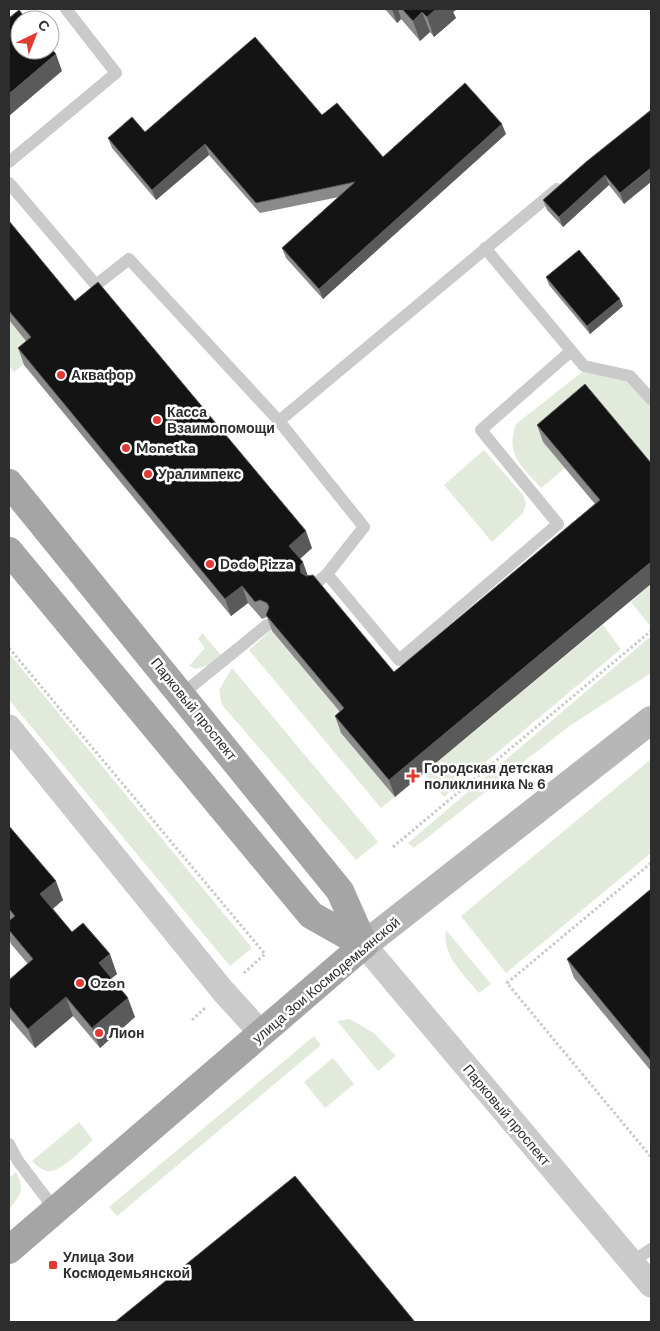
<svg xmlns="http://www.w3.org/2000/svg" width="660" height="1331" font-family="'DM Sans',sans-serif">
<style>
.green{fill:#e2ebdb}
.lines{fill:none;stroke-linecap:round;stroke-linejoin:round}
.path{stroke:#cacaca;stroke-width:3;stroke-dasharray:2.5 2.5;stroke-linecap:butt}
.service{stroke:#cacaca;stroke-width:12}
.minor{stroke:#cacaca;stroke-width:25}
.secondary{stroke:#b7b7b7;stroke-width:28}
.primary{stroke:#a5a5a5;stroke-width:28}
.wall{fill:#8a8a8a}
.shaded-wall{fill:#5a5a5a}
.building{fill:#141414;stroke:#5a5a5a}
.poi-dot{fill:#e13a33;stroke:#fff;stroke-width:2}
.labels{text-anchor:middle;stroke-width:5;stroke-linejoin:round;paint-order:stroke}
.poi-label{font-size:14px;font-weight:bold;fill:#2d2d2d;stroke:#fff;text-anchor:start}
.street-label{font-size:14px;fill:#2d2d2d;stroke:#fff}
</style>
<rect width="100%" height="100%" fill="#fff"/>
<path class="green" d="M9,320L37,354L14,372L9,366Z
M586,369L630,380L651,404V472L543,442L565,468L541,488C522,466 505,455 516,424Z
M484,450L523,495L526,503L523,513L492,542L444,485Z
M651,584V627L631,602Z
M603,625L621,649L444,797L424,773Z
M271,630L351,725L395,797L381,808L249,650Z
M202,633L221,655L209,665L196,669L189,666L205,648L198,639Z
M651,636V673L568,727L414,848L408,843Z
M9,653L252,948L230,966L9,700Z
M232,668L378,842L356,860L222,705L219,690Z
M651,759V853L506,973L461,916Z
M446,930L491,984L479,993C465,976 441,955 446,930Z
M350,1019L374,1033L396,1056L378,1071L337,1021Z
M314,1036L321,1045L117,1216L109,1207Z
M333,1058L354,1084L325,1108L304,1082Z
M79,1122L93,1140C84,1148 63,1169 52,1171C45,1173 37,1166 32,1161Z
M16,1172C25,1188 21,1196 9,1209V1178Z"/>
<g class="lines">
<path class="path" d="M9,648L265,954L243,974
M393,847L651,631
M651,863L507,983L651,1157
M192,1020L205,1008"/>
<path class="service" d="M9,162L116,73L66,9
M9,183L96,285L129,259L279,421
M485,248L584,366L630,376L651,399
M327,574L399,660L558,524L481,430L571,351
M314,585L327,574L364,527L279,421L557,189
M182,694L267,625
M9,1144L18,1161L56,1211
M632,1262L651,1249"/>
<path class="minor" d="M9,727L223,991L262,1034
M364,945L651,1285"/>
<path class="secondary" d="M364,945L651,720"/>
<path class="primary" d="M9,483L340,891L364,945
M9,551L311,915L364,945
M9,1250L364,945"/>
</g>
<path class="wall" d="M385,9H457L453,12L456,18L434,37L430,32L420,41L401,19L397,23Z
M651,110L624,204L609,185L563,227L547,210L543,200Z
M322,115L383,157L506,134L323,299L286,258L282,248L339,197L260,213L209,155L156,200L112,148L108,138L145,132Z
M9,221L75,301L312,548L300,559L307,576L394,672L595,504L543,442L537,425L651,463L395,797L341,733L335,716L340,712L272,631L267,617L262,619L248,603L231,616L24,365L18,348L26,341L9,320Z
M546,277L623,306L590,334L549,285Z
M9,826L63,900L53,909L72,932L117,974L111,978L135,1017L100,1048L73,1016L35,1048L9,1018V980L28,964L11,944L9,938Z
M651,889V1071L574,978L567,959Z"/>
<path class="shaded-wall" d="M392,9H398L401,19L397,23Z
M436,9H457L453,12L456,18L434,37L427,17Z
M422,12L430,32L420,41L413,21Z
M56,54L62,71L9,116V94Z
M502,124L506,134L323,299L319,289Z
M205,144L209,155L156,200L152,190Z
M651,168V182L624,204L620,193Z
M605,175L609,185L563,227L559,217Z
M620,299L623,306L590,334L587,326Z
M306,531L312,548L295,563L289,546Z
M303,562L309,579L301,573L300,566Z
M651,562V584L395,797L389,780Z
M242,586L248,603L231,616L225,599Z
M56,881L63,900L47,913L40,894Z
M110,954L117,974L106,983L99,963Z
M66,997L73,1016L35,1048L28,1029Z
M128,998L135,1017L100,1048L92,1028Z"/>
<path class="building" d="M402,9H436L427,17L422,12L413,21Z
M19,10L27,20H20V50H50V47L56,54L9,94V18Z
M255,37L322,115L337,103L383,157L465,83L502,124L319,289L282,248L355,182L256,203L205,144L152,190L108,138L132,117L145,132Z
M651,110V168L620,193L605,175L559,217L543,200L586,162Z
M9,221L75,301L98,282L306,531L289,546L303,562L300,566L301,573L306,576L313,575L394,672L600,500L537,425L585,384L651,463V562L389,780L335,716L344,708L266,615L269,607L267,603L260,600L255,602L242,586L225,599L18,348L31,337L9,311Z
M579,250L620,299L587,326L546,277Z
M9,826L56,881L40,894L72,932L83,923L97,939L110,954L99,963L128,998L92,1028L66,997L28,1029L9,1006V980L33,959L9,930V921L15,916L9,909Z
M651,889V1061L567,959Z
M295,1176L415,1322H115Z"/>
<g class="poi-dot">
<circle cx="61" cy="375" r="5"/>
<circle cx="157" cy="420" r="5"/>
<circle cx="126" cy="448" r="5"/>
<circle cx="148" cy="474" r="5"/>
<circle cx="210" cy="564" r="5"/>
<path d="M410.5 768.5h5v5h5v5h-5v5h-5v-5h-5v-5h5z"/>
<circle cx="80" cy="983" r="5"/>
<circle cx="99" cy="1033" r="5"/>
<rect x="48" y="1260" width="10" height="10" rx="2.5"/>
</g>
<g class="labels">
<g class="poi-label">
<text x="71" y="380">Аквафор</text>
<text x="167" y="417">Касса<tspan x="167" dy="16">Взаимопомощи</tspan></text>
<text x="136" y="453">Monetka</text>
<text x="158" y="479">Уралимпекс</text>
<text x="220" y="569">Dodo Pizza</text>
<text x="424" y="773">Городская детская<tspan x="424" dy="16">поликлиника № 6</tspan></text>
<text x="90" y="988">Ozon</text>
<text x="109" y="1038">Лион</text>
<text x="63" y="1262">Улица Зои<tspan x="63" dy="16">Космодемьянской</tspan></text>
</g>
<g class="street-label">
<text transform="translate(194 709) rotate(51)" y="5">Парковый проспект</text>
<text transform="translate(326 980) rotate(-40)" y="5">улица Зои Космодемьянской</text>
<text transform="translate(507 1115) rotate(50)" y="5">Парковый проспект</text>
</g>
</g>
<rect width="660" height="1331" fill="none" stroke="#2d2d2d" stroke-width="20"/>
<g transform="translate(35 35) rotate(43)"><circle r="24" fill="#ffffff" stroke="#ababab"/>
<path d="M0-4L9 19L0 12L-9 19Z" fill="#e13a33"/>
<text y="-8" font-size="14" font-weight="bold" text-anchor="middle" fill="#2d2d2d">С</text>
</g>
</svg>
